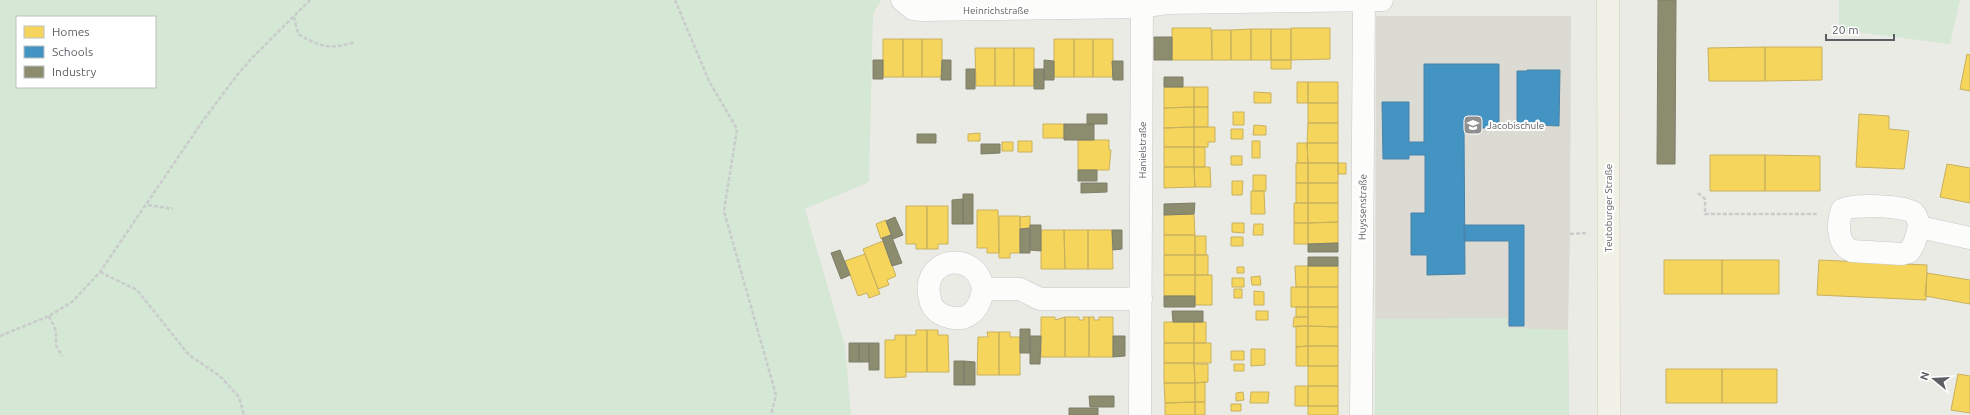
<svg xmlns="http://www.w3.org/2000/svg" width="1970" height="415" font-family="Ubuntu,sans-serif">
<style>
.education{fill:#dbdbd4}
.green{fill:#d5e7d5;fill-rule:evenodd}
.homes{fill:#f6d55c;stroke:#c8b15e}
.schools{fill:#4393c3;stroke:#4a83a6}
.industry{fill:#8c8c6e;stroke:#7e7e6b}
.lines{fill:none;stroke-linecap:round;stroke-linejoin:round}
.minor-casing{stroke:#c7c7c7;stroke-width:23}
.major-casing{stroke:#d1cdb6;stroke-width:23}
.path{stroke:#c8ccca;stroke-width:2.5;stroke-dasharray:4 2;stroke-linecap:butt}
.minor{stroke:#fcfcfb;stroke-width:22}
.major{stroke:#f2f1e8;stroke-width:22}
.labels{text-anchor:middle;stroke-width:4;stroke-linejoin:round;paint-order:stroke}
.street-label{font-size:10px;fill:#5c5e63;stroke:#fff}
.poi-label{font-size:10px;fill:#5c5e63;stroke:#fff;text-anchor:start}
</style>
<rect width="100%" height="100%" fill="#ebebe6"/>
<path class="education" d="M1376,16H1571L1570,234L1568,330L1569,415H1375Z"/>
<path class="green" d="M0,0H881L873,14L869,182L805,209L845,346L851,415H0ZM17,17H155V87H17Z
M1839,0H1960L1950,44L1839,30Z
M1507,318L1508,328L1568,330L1569,415H1375L1376,319Z"/>
<path class="homes" d="M1172,28H1211L1212,60H1172Z
M1291,28H1330V59L1291,60Z
M1251,29H1271V60H1251Z
M1251,29V60H1231V30Z
M1271,29H1291V60H1271Z
M1212,30H1231V60H1212Z
M883,39H903V77H883Z
M903,39H922V77H903Z
M922,39H942V77H922Z
M1054,39H1074V77H1054Z
M1074,39H1093V77H1074Z
M1093,39H1113V77H1093Z
M1765,47V81H1709L1708,48Z
M1765,47H1822V80L1765,81Z
M975,48H995V86H976Z
M995,48H1014V86H995Z
M1014,48H1034V86H1014Z
M1967,54L1970,55V91L1960,89Z
M1271,60H1291V69H1271Z
M1297,82H1308V103H1297Z
M1308,82H1338V103H1308Z
M1164,87H1194V107L1164,108Z
M1194,87H1208V107H1194Z
M1254,92L1271,93V103H1254Z
M1308,103H1338V123H1308Z
M1194,107V127L1164,128V108Z
M1194,107H1208V127H1194Z
M1233,112H1244V125H1233Z
M1859,114L1889,116V129L1909,131L1904,169L1856,167Z
M1308,123H1338V143H1307Z
M1043,124H1064V138H1043Z
M1254,125L1266,126V135H1253Z
M1194,127V147H1164V128Z
M1194,127H1215V142H1208V147H1194Z
M1231,129H1243V139H1231Z
M980,133V141H968V134Z
M1078,140H1109V150H1111L1109,170H1078Z
M1018,141H1032V152H1018Z
M1252,141H1260V158H1252Z
M1002,142H1013V151H1002Z
M1297,143H1307L1308,163H1297Z
M1307,143H1338V163H1308Z
M1164,147H1194V167H1164Z
M1194,147H1205V167H1194Z
M1710,155H1765V191H1710Z
M1765,155L1820,156V191H1765Z
M1231,156H1242V165H1231Z
M1296,163H1308V183H1296Z
M1308,163H1338V183H1308Z
M1338,163H1346V174H1338Z
M1947,164L1970,168V203L1940,197Z
M1164,167H1194L1195,187L1164,188Z
M1194,167H1210L1211,187H1195Z
M1253,175H1266V191H1253Z
M1232,181H1243L1242,195H1232Z
M1296,183H1308V203H1296Z
M1308,183H1338V203H1308Z
M1251,191H1264L1265,214H1251Z
M1294,203H1308V223H1294Z
M1308,203H1338V222L1308,223Z
M906,206H927V249H916V244H906Z
M927,206H948V244H938V249H927Z
M977,210H998L999,253H987V248H977Z
M1194,214L1195,235H1164V215Z
M999,216H1020V253H1010V258H999Z
M1030,216V228L1020,229V217Z
M886,220L891,235L881,239L876,224Z
M1338,222V243L1308,244V223Z
M1232,223H1244V233L1232,232Z
M1294,223H1308V244H1294Z
M1254,224H1263V235H1253Z
M1041,230H1064L1065,269H1041Z
M1064,230H1088V269H1065Z
M1088,230H1112L1113,269H1088Z
M1164,235H1195V255H1164Z
M1195,236H1206V255H1195Z
M1231,237H1243V246H1231Z
M883,241L896,276L887,280L889,285L878,289L863,249Z
M865,254L880,294L869,298L867,293L858,296L845,261Z
M1164,255H1195V275H1164Z
M1195,255H1208V275H1195Z
M1664,260H1722V294H1664Z
M1722,260H1779V294H1722Z
M1819,260L1927,265L1926,300L1817,295Z
M1295,266H1308V287H1296Z
M1308,266H1338V287H1308Z
M1237,267H1244V273H1237Z
M1927,273L1970,280V304L1925,296Z
M1164,275H1195V296H1164Z
M1195,275H1212V305H1195Z
M1260,276L1261,285H1252L1251,277Z
M1232,278H1244V287H1232Z
M1291,287H1308V307H1291Z
M1308,287H1338V307H1308Z
M1234,289H1242V298H1234Z
M1254,291L1264,292V305H1254Z
M1296,307H1308V317H1296Z
M1308,307H1338V327L1308,326Z
M1256,311H1268V320H1256Z
M1041,317H1055V320L1065,317V357H1041Z
M1065,317H1079V320H1084L1083,317H1089V357H1065Z
M1089,317H1094V320H1099V317H1113V357H1089Z
M1294,317H1308V326L1293,327Z
M1164,322H1194V343H1164Z
M1194,322H1206V343H1194Z
M1296,326H1308V346L1296,347Z
M1308,326L1338,327V346H1308Z
M916,330H927V372H906V335H916Z
M927,330H938V335H948L949,372H927Z
M987,332H999V375H977L978,337H988Z
M999,332H1010V337H1020V375H999Z
M895,335H906V377L885,378V340H895Z
M1164,343H1194V363H1164Z
M1194,343H1211V363H1194Z
M1308,346H1338V366H1308Z
M1308,346V366H1296V347Z
M1251,349H1265V365L1251,366Z
M1231,351H1244V360H1231Z
M1164,363H1194L1195,383H1164Z
M1194,364H1208V382L1195,383Z
M1234,364H1244V371H1234Z
M1308,366H1338V386H1308Z
M1666,369H1722V403H1666Z
M1722,369H1777V403H1722Z
M1958,374L1970,376V413L1951,410Z
M1205,382V402H1195V383Z
M1164,383H1195V402L1165,403Z
M1295,386H1308V406H1295Z
M1308,386H1338V406H1308Z
M1243,392L1244,400L1236,401V393Z
M1251,392H1269L1268,403H1250Z
M1195,402V415H1165V403Z
M1195,402H1205V415H1195Z
M1231,404H1241V411H1231Z
M1308,406H1338V415H1308Z"/>
<path class="schools" d="M1424,64H1499V128H1464L1465,274L1427,275V255H1411V213H1425V155H1409V159H1383L1382,102H1409V142H1424Z
M1527,70H1560L1559,126L1517,124V71H1527Z
M1464,225H1524V326H1509V241H1464Z"/>
<path class="industry" d="M1658,0H1676L1675,164H1657Z
M1154,37H1172V60H1154Z
M873,60H883V79H873Z
M942,60H951V80H941Z
M1044,60L1054,61V80H1044Z
M1112,61H1123V80H1113Z
M966,69H975V89H966Z
M1034,69H1044V89H1034Z
M1164,77H1183V87H1164Z
M1087,114H1107V124H1087Z
M1064,124H1094V140H1064Z
M917,134H936V143H917Z
M981,144H1000V153L981,154Z
M1078,170H1097V181H1078Z
M1081,183H1107V192L1081,193Z
M963,194H973V224H963Z
M963,199V224H952V200Z
M1195,203L1194,214L1164,215V204Z
M895,217L903,235L893,239L886,221Z
M1030,225H1041V251L1030,250Z
M1030,228V253H1020V229Z
M1112,230H1122V249L1113,250Z
M891,235L902,263L892,266L882,238Z
M1338,243V252H1308V244Z
M840,250L850,275L841,279L831,253Z
M1308,257H1338V266H1308Z
M1164,296H1195V307H1164Z
M1172,311H1203V322H1173Z
M1020,329H1030V353H1020Z
M1030,336H1041L1040,364H1030Z
M1113,336H1125V356L1113,357Z
M849,343H859V362H849Z
M859,343H869V362H859Z
M869,343H879V370H869Z
M954,361H964V385H954Z
M964,361L975,362V385H964Z
M1089,396H1114V407H1090Z
M1069,408H1098V415H1069Z"/>
<g class="lines">
<g class="minor-casing">
<path id="minor" d="M902,0L913,9L922,10L1142,7L1168,3L1382,0
M1919,227L1914,244L1909,252L1902,254L1852,251C1837,245 1837,224 1842,210C1851,204 1906,205 1914,213C1918,217 1918,222 1919,227L1970,238
M983,289C980,311 966,325 943,315C936,312 931,306 930,299C919,257 977,248 983,289H1020L1040,299H1141
M1140,415L1142,0
M1361,415L1364,0"/>
</g>
<g class="major-casing">
<path id="major" d="M1608,0L1609,415"/>
</g>
<path class="path" d="M675,0L709,81L737,129L724,211L776,395L771,415
M294,17L298,34C320,47 330,50 355,42
M1698,193L1705,199V214H1818
M148,205L173,209
M1570,234L1586,233
M100,272L137,290L189,355L220,376L239,397L244,415
M49,316L56,331V345L62,356
M0,336L49,316L72,302L100,272L202,122L238,74L251,59L310,0"/>
<use href="#minor" class="minor"/>
<use href="#major" class="major"/>
</g>
<defs>
<g id="school-square" transform="scale(1)"><rect x="-9" y="-9" width="18" height="18" rx="4" fill="#8e8f91" stroke="#fff"/><path d="M0-5L7-2L0 1L-7-2ZM-4 1L0 2.5L4 1V4Q0 6-4 4Z" fill="#fff"/></g>
</defs>
<g fill-rule="evenodd">
<use href="#school-square" x="1473" y="125"/>
</g>
<g class="labels">
<g class="street-label">
<text x="996" y="14">Heinrichstraße</text>
<text transform="translate(1142 150) rotate(-90)" y="4">Hanielstraße</text>
<text transform="translate(1362 207) rotate(-89)" y="4">Huyssenstraße</text>
<text transform="translate(1608 208) rotate(-90)" y="4">Teutoburger Straße</text>
</g>
<g class="poi-label">
<text x="1487" y="129">Jacobischule</text>
</g>
</g>
<rect x="16" y="16" width="140" height="72" fill="#ffffff" stroke="#bebfc1"/>
<rect x="24" y="26" width="20" height="12" fill="#f6d55c" stroke="#bebfc1"/>
<text x="52" y="36" font-size="12" fill="#5c5e63">Homes</text>
<rect x="24" y="46" width="20" height="12" fill="#4393c3" stroke="#bebfc1"/>
<text x="52" y="56" font-size="12" fill="#5c5e63">Schools</text>
<rect x="24" y="66" width="20" height="12" fill="#8c8c6e" stroke="#bebfc1"/>
<text x="52" y="76" font-size="12" fill="#5c5e63">Industry</text>
<g transform="translate(1934 379) rotate(288)" stroke="#ffffff" stroke-width="3" paint-order="stroke">
<path d="M0-3L7 15L0 10L-7 15Z" fill="#5c5e63"/>
<text y="-6" font-size="11" font-weight="bold" text-anchor="middle" fill="#5c5e63">N</text>
</g>
<path d="M1826 34v6h68v-6" fill="none" stroke="#5c5e63" stroke-width="2"/>
<text x="1832" y="34" font-size="12" fill="#5c5e63" stroke="#ffffff" stroke-width="3" paint-order="stroke">20 m</text>
</svg>
